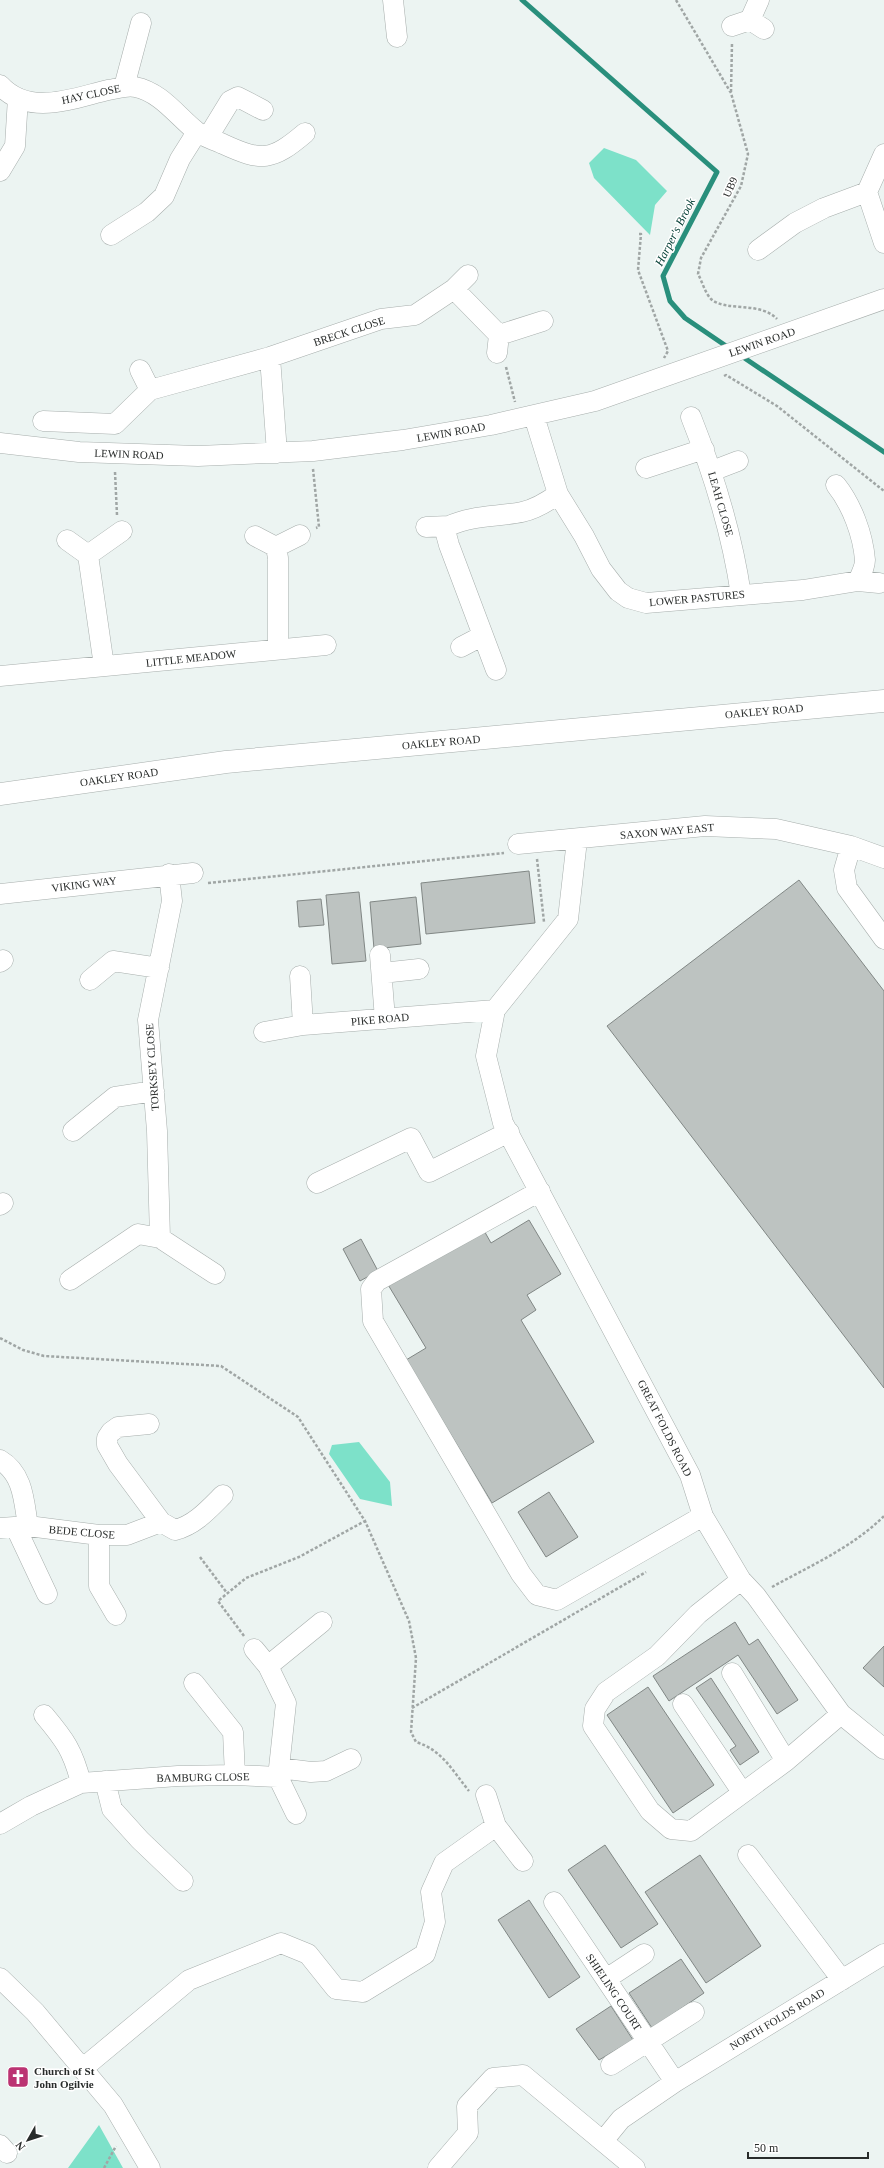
<svg xmlns="http://www.w3.org/2000/svg" width="884" height="2168" font-family="'Times New Roman',serif">
<style>
.green{fill:#7de1c9}
.lines{fill:none;stroke-linecap:round;stroke-linejoin:round}
.stream{stroke:#298f7c;stroke-width:5}
.building{fill:#bdc3c1;stroke:#818785}
.minor-casing{stroke:#a7aeac;stroke-width:21}
.major-casing{stroke:#a7aeac;stroke-width:23}
.path{stroke:#a0a6a5;stroke-width:2.5;stroke-dasharray:3 2;stroke-linecap:butt}
.minor{stroke:#fff;stroke-width:20}
.major{stroke:#fff;stroke-width:22}
.labels{text-anchor:middle;stroke-width:3;stroke-linejoin:round;paint-order:stroke}
.street-label{font-size:11px;fill:#292c2b;stroke:#fff}
.poi-label{font-size:11px;font-weight:bold;fill:#292c2b;stroke:#fff;text-anchor:start}
.water-label{font-size:12px;font-style:italic;fill:#003c32;stroke:#fff}
</style>
<rect width="100%" height="100%" fill="#ecf4f2"/>
<path class="green" d="M604,148L636,160L667,191L655,205L650,235L594,178L589,163Z
M359,1442L390,1482L392,1506L360,1499L329,1454L332,1445Z
M99,2125L123,2168H68Z"/>
<g class="lines">
<path class="stream" d="M522,0L717,172L663,276L670,301L685,318L729,348
M740,355L884,452"/>
</g>
<path class="building" d="M529,871L535,923L426,934L421,883Z
M799,880L884,991V1388L607,1026Z
M359,892L366,961L332,964L326,895Z
M416,897L421,944L374,949L370,902Z
M321,899L324,925L299,927L297,901Z
M529,1220L561,1274L527,1295L536,1310L521,1320L594,1442L492,1503L406,1360L426,1348L387,1283L482,1227L491,1243Z
M361,1239L378,1271L360,1281L343,1249Z
M549,1492L578,1537L546,1557L518,1512Z
M735,1622L749,1645L758,1639L798,1700L777,1714L738,1655L669,1701L653,1676Z
M884,1646V1687L863,1668Z
M711,1678L759,1752L740,1765L730,1750L736,1746L696,1688Z
M648,1687L714,1785L673,1813L607,1715Z
M605,1845L658,1924L621,1948L568,1870Z
M700,1855L761,1946L706,1983L645,1892Z
M529,1900L580,1977L549,1998L498,1920Z
M681,1959L704,1993L652,2028L629,1993Z
M611,2006L633,2040L599,2060L576,2029Z"/>
<g class="lines">
<g class="minor-casing">
<path id="minor" d="M393,0L397,37
M750,20L759,0
M750,20L764,29
M732,26L750,20
M0,85C29,117 73,98 108,90C116,89 127,85 135,87C161,92 177,116 196,131C203,137 215,140 223,144C262,162 272,161 305,133
M124,87L141,23
M208,137L230,101L238,97L263,110
M884,154L867,192L884,243
M0,171L15,146L18,98
M111,235L147,212L164,196L180,159L197,132
M758,250L795,223L824,208L867,192
M454,289L468,275
M499,335L543,321
M497,353L499,335
M140,370L150,390
M534,416L558,494L584,536L601,569L618,591L628,598L646,603L803,590L858,581L879,583
M691,417C714,475 732,533 741,595
M43,421L115,424L150,390L270,357
M0,443L79,452L198,456L313,451L403,440L491,425L595,401L884,299
M277,453L270,357L381,319L415,315L454,289L499,335
M646,468L704,449
M712,471L738,461
M836,485C852,505 863,535 865,560C865,567 861,575 858,581
M426,527L449,526
M255,536L276,547
M67,540L88,555L104,666
M276,547L278,558V649
M276,547L300,535
M88,555L122,531
M461,647L482,636
M496,670L449,545L446,534L449,526C472,515 498,517 522,512C536,509 547,502 558,494
M0,676L326,645
M577,840L568,919L495,1010L486,1056L503,1123L690,1475L703,1516L741,1580L756,1596L841,1714L884,1749
M518,844L705,826L776,829L851,846L884,858
M851,846L844,870L847,888L884,939
M0,894L193,873
M380,955L385,1019
M0,962L3,960
M382,973L419,969
M300,976L303,1025
M90,980L113,961L159,968
M264,1032L303,1025L495,1010
M73,1131L115,1097L154,1091
M317,1183L411,1138L429,1172L509,1132
M540,1191L377,1281L371,1289L373,1321L521,1574L537,1595L557,1600L703,1516
M0,1205L3,1203
M160,1238L157,1131L148,1020L172,901L169,874
M70,1280L138,1234L160,1238L215,1274
M149,1424L118,1427L111,1432L107,1438V1445L118,1464L161,1522L175,1530C195,1525 209,1509 223,1495
M0,1460C24,1474 24,1503 28,1526
M0,1528L28,1526L99,1535H127L161,1522
M16,1528L47,1594
M99,1535V1586L116,1615
M741,1580L698,1614L657,1656L606,1692L595,1709L593,1726L650,1811L671,1829L691,1831L786,1761L841,1714
M268,1666L322,1622
M732,1673L786,1761
M194,1683L233,1732L235,1775
M683,1704L742,1792
M44,1715C65,1740 73,1751 81,1783
M279,1768L311,1772L326,1771L351,1759
M278,1777L296,1814
M105,1781L112,1809L140,1840L183,1881
M486,1795L496,1826L523,1861
M0,1824L31,1806L81,1783L178,1776L235,1775L278,1777L286,1703L268,1666L254,1649
M748,1855L842,1980
M554,1902L675,2082
M0,1978L35,2012L113,2105L150,2168
M606,1979L644,1954
M611,2065L694,2012
M82,2069L189,1980L281,1943L308,1954L336,1989L363,1992L425,1954L435,1922L431,1892L444,1863L496,1826
M603,2141L621,2119L675,2082L884,1954
M0,2145L7,2153
M438,2168L468,2133L467,2106L493,2078L523,2075L635,2168"/>
</g>
<g class="major-casing">
<path id="major" d="M0,794L226,762L884,701"/>
</g>
<path class="path" d="M676,0L731,93L748,154L741,186L701,258L698,274C702,281 705,293 711,299C725,312 760,301 777,319
M731,92L732,43
M639,234H641L638,270L668,351L664,358
M506,367L515,402
M724,376L726,375L777,406L884,491
M313,469L319,527L316,528
M115,472L117,515
M537,859L544,922
M208,883L504,853
M0,1338L23,1350L44,1356L221,1366L298,1417L365,1521L409,1621L416,1658L411,1732L416,1742C442,1750 452,1770 469,1791
M200,1557L227,1593
M772,1587C810,1566 853,1547 884,1516
M244,1636L218,1601L246,1578L299,1557L365,1521
M412,1708L646,1572
M104,2168L116,2146"/>
<use href="#minor" class="minor"/>
<use href="#major" class="major"/>
</g>
<defs>
<g id="church-square" transform="scale(1.15)"><rect x="-9" y="-9" width="18" height="18" rx="4" fill="#bb3372" stroke="#fff"/><path d="M-1.2-6h2.4v3.5h3.3v2.4h-3.3V6h-2.4V-.1h-3.3v-2.4h3.3Z" fill="#fff"/></g>
</defs>
<g fill-rule="evenodd">
<use href="#church-square" x="18" y="2077"/>
</g>
<g class="labels">
<g class="street-label">
<text transform="translate(91 94) rotate(-12)" y="4">HAY CLOSE</text>
<text transform="translate(730 187) rotate(-67)" y="4">UB9</text>
<text transform="translate(349 331) rotate(-18)" y="4">BRECK CLOSE</text>
<text transform="translate(762 342) rotate(-19)" y="4">LEWIN ROAD</text>
<text transform="translate(451 432) rotate(-10)" y="4">LEWIN ROAD</text>
<text transform="translate(129 454) rotate(2)" y="4">LEWIN ROAD</text>
<text transform="translate(721 504) rotate(74)" y="4">LEAH CLOSE</text>
<text transform="translate(697 598) rotate(-5)" y="4">LOWER PASTURES</text>
<text transform="translate(191 658) rotate(-6)" y="4">LITTLE MEADOW</text>
<text transform="translate(764 711) rotate(-5)" y="4">OAKLEY ROAD</text>
<text transform="translate(441 742) rotate(-5)" y="4">OAKLEY ROAD</text>
<text transform="translate(119 777) rotate(-8)" y="4">OAKLEY ROAD</text>
<text transform="translate(667 831) rotate(-5)" y="4">SAXON WAY EAST</text>
<text transform="translate(84 884) rotate(-7)" y="4">VIKING WAY</text>
<text transform="translate(380 1019) rotate(-5)" y="4">PIKE ROAD</text>
<text transform="translate(152 1067) rotate(-94)" y="4">TORKSEY CLOSE</text>
<text transform="translate(665 1428) rotate(63)" y="4">GREAT FOLDS ROAD</text>
<text transform="translate(82 1532) rotate(5)" y="4">BEDE CLOSE</text>
<text transform="translate(203 1777) rotate(-1)" y="4">BAMBURG CLOSE</text>
<text transform="translate(614 1992) rotate(56)" y="4">SHIELING COURT</text>
<text transform="translate(777 2019) rotate(-31)" y="4">NORTH FOLDS ROAD</text>
</g>
<g class="poi-label">
<text x="34" y="2075">Church of St<tspan x="34" dy="13">John Ogilvie</tspan></text>
</g>
<g class="water-label">
<text transform="translate(675 232) rotate(-63)" y="4">Harper's Brook</text>
</g>
</g>
<g transform="translate(28 2140) rotate(231)" stroke="#ffffff" stroke-width="3" paint-order="stroke">
<path d="M0-3L7 15L0 10L-7 15Z" fill="#292c2b"/>
<text y="-6" font-size="11" font-weight="bold" text-anchor="middle" fill="#292c2b">N</text>
</g>
<path d="M748 2152v6h120v-6" fill="none" stroke="#292c2b" stroke-width="2"/>
<text x="754" y="2152" font-size="12" fill="#292c2b" stroke="#ffffff" stroke-width="3" paint-order="stroke">50 m</text>
</svg>
